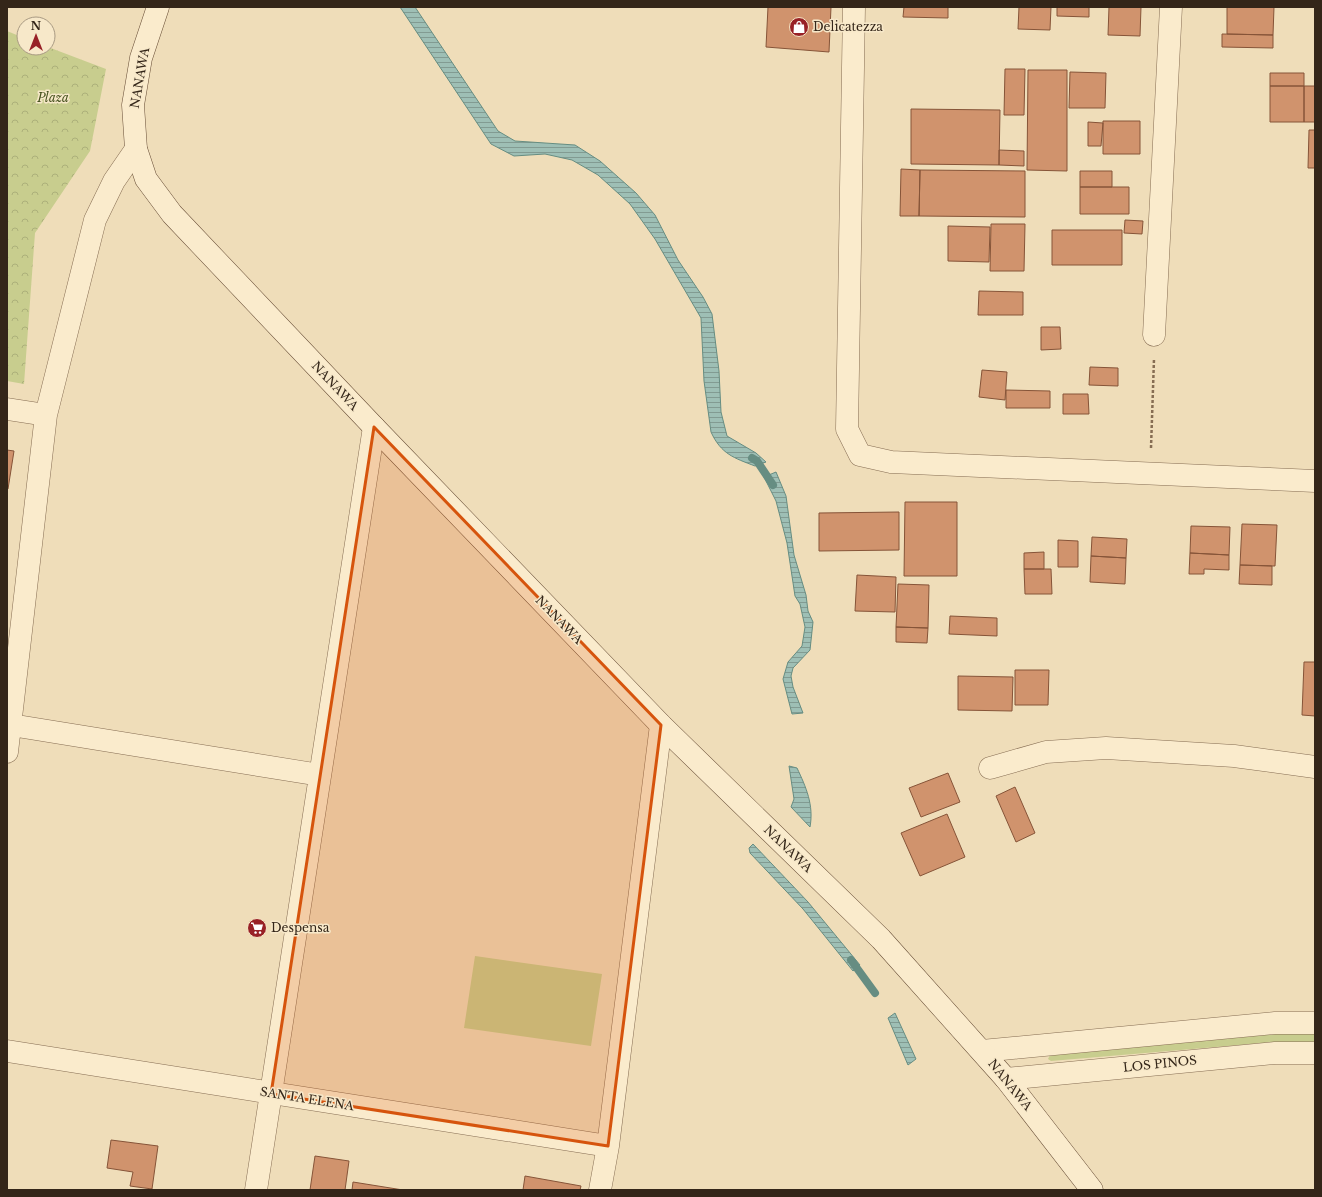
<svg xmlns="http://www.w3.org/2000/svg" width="1322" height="1197" font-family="'Libre Baskerville',serif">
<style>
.grass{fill:#c8cd8e}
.park{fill:url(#park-crowns)}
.water{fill:url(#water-rules);stroke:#668d82}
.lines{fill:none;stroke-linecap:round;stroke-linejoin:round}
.stream{stroke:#668d82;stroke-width:8}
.building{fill:#d0936d;stroke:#865438}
.minor-casing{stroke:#866d53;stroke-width:23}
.tertiary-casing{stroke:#866d53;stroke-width:23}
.secondary-casing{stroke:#684e37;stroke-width:23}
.path{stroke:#866d53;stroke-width:2.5;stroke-dasharray:3 2;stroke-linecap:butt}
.minor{stroke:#faebcc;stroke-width:22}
.tertiary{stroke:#faebcc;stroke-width:22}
.secondary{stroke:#faebcc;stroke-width:22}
.marked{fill:#d6540d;fill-opacity:0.2;stroke:#d6540d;stroke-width:3;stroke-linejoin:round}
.labels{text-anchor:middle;stroke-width:3;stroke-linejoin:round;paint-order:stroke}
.poi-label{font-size:12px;fill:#342619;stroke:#f7e8c9;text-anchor:start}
.street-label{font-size:12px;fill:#342619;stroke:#f7e8c9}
.park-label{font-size:12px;font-style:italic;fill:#47521f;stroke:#f7e8c9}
</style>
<defs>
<pattern id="park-crowns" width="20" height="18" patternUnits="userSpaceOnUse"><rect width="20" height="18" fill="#c8cd8e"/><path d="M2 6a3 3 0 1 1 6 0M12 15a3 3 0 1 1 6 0" fill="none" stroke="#acb07a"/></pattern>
<pattern id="water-rules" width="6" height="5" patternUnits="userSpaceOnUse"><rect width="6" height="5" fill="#9ebfb5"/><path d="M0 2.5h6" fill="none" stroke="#829b92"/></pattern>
</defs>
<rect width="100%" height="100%" fill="#efddb9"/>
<path class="grass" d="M475,956L602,974L591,1046L464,1028Z
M1275,1034H1315V1042H1275L1051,1061L1048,1059L1050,1055Z"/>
<path class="park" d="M7,31L24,38V48L48,47L106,69L90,151L35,233L24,384L7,381Z"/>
<path class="water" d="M400,7H415L498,131L515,141L575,145L600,161L636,193L655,215L678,260L703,297L712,314L719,371L721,412L727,436L756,453L766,462L755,466C734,458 721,454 711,432L704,381L701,318L655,239L630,204L598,175L572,160L545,154L514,156L491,144Z
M776,472L786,496L794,555L806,595L808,611L813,622L810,650L793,668L791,676L793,687L803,713L792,714L783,679L788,662L802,646L805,627L800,604L795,596L787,543L776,501L764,477Z
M789,766L797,768C806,787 814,805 810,827L791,807L794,799Z
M753,844L808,902L860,965L853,971L803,909L750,853L749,848Z
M895,1013L916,1059L908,1065L888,1018Z"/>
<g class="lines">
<path class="stream" d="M752,458L757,461L773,485
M851,960L875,993"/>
</g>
<path class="building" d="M768,7H831L829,52L766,47Z
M904,7H948V18L903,17Z
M1019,7H1051L1050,30L1018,29Z
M1057,7H1089V17L1057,16Z
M1109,7H1141L1140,36L1108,35Z
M1227,7H1274L1273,35L1227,34Z
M1222,34L1273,35V48L1222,47Z
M1005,69H1025L1024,115H1004Z
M1028,70H1067V171L1027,170Z
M1070,72L1106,73L1105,108H1069Z
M1270,73H1304V86H1270Z
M1270,86H1304V122H1270Z
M1304,86H1315V122H1304Z
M911,109L1000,110L999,165L911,164Z
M1103,121H1140V154H1103Z
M1088,122L1103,123L1101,146H1088Z
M1309,130H1315V168H1308Z
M999,150L1024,151V166L999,165Z
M901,169L920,170L919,216H900Z
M920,170L1025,171V217L919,216Z
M1080,171H1112V187H1080Z
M1080,187H1129V214H1080Z
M1125,220L1143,221L1142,234L1124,233Z
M991,224H1025L1024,271H990Z
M948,226L990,227L989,262L948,261Z
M1052,230H1122V265H1052Z
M979,291L1023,292V315H978Z
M1041,327H1060L1061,349L1041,350Z
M1090,367L1118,368V386L1089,385Z
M982,370L1007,372L1005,400L979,397Z
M1006,390L1050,391V408H1006Z
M1063,394H1088L1089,414H1063Z
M7,450L14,451L8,489H7Z
M905,502H957V576H904Z
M899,512V550L819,551V513Z
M1242,524L1277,525L1275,566L1240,565Z
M1191,526L1230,527L1229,555L1190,553Z
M1092,537L1127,539L1126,558L1091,556Z
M1058,540L1078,541V567H1058Z
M1044,552V569H1024V553Z
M1190,553L1229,555V570L1204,569V574H1189Z
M1091,556L1126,558L1125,584L1090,582Z
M1240,565L1272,566V585L1239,584Z
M1024,569H1051L1052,594H1025Z
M857,575L896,577L895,612L855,611Z
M898,584L929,585L928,628L896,627Z
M950,616L997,618V636L949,634Z
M896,627L928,628L927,643L896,642Z
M1304,662H1315V716L1302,715Z
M1015,670H1049L1048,705H1015Z
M958,676L1013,677L1012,711L958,710Z
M948,773L960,802L921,817L909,788Z
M1015,787L1035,833L1016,842L996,796Z
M947,814L965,857L920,876L901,833Z
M111,1140L158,1146L152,1189L130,1186L133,1172L107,1168Z
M315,1156L349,1161L345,1190H310Z
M525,1176L581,1186L580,1190H523Z
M353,1182L403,1190H352Z"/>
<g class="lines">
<g class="minor-casing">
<path id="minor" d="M854,7L847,429L860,455L891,462L1315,481
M1154,335L1171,7
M7,409L46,415
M11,725L320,775
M7,752L46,415L95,220L114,181L136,149
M990,768L1046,752L1106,748L1234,756L1315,767
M7,1051L608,1146
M256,1190L374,427
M600,1190L608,1146L661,725"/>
</g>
<g class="tertiary-casing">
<path id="tertiary" d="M982,1051L1275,1023H1315
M1006,1079L1275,1053H1315"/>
</g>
<g class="secondary-casing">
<path id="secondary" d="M158,7L141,58L133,105L136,149L146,179L172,214L374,427L661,725L881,939L1006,1079L1092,1190"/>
</g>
<path class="path" d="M1151,448L1154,359"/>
<use href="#minor" class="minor"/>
<use href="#tertiary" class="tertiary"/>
<use href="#secondary" class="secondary"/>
</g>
<path class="marked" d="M374,427L661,725L608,1146L271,1094Z"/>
<defs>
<g id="shop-disc" transform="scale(1)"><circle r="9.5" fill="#982126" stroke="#f7e8c9"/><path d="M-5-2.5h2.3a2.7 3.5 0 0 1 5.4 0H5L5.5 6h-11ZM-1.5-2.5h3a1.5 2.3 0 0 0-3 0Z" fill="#fff"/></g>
<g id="supermarket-disc" transform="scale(1)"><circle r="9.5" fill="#982126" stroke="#f7e8c9"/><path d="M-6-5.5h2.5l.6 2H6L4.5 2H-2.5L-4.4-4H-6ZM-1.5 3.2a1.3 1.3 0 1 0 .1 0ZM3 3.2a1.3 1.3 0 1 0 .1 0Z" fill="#fff"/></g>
</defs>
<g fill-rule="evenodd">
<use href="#shop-disc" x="799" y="27"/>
<use href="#supermarket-disc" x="257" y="928"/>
</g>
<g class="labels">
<g class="poi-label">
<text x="813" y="31">Delicatezza</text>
<text x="271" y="932">Despensa</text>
</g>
<g class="street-label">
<text transform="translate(140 78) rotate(-80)" y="4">NANAWA</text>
<text transform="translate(335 386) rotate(47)" y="4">NANAWA</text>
<text transform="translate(559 620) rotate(46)" y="4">NANAWA</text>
<text transform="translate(788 849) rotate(44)" y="4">NANAWA</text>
<text transform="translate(1160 1064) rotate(-6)" y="4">LOS PINOS</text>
<text transform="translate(1010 1085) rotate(51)" y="4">NANAWA</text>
<text transform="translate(307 1099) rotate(9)" y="4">SANTA ELENA</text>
</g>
<g class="park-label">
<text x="53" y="102">Plaza</text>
</g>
</g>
<rect width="1322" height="1197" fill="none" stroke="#342619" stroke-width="16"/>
<g transform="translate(36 36)"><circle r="19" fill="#f7e8c9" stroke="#a99a83"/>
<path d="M0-3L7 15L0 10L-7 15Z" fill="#982126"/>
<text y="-6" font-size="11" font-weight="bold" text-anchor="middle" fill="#342619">N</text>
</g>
</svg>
